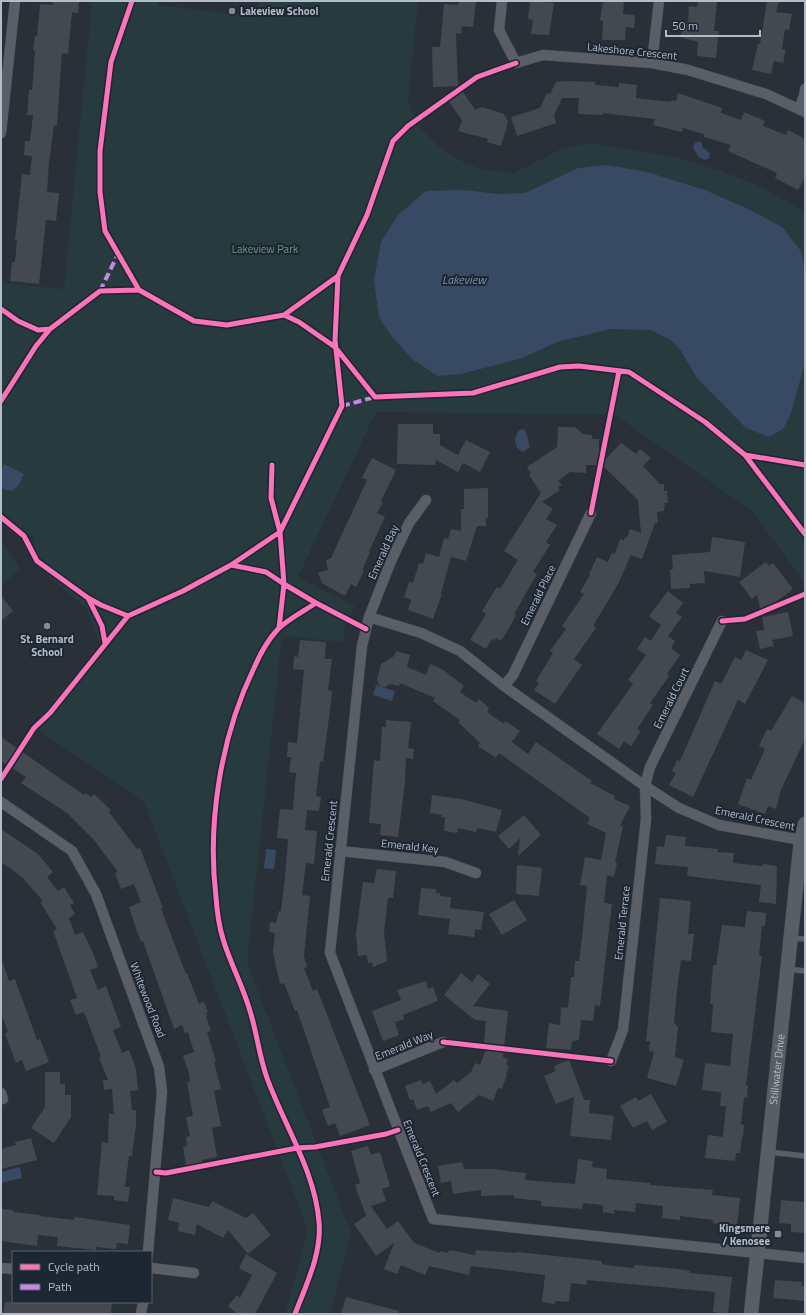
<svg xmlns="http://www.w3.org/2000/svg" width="806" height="1315" font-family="'Titillium Web',sans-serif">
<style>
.green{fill:#273a3e}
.water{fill:#384963}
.building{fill:#444950}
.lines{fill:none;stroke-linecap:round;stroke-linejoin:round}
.lane-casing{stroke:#484c53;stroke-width:6}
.street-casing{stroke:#484c53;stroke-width:11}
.secondary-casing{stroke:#484c53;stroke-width:15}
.lane{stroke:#5a5e66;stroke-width:5}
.street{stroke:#5a5e66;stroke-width:10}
.secondary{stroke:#595d64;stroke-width:14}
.quiet{stroke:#c787e3;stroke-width:4;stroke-dasharray:8 4;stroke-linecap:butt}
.cycleway-casing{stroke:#1d2633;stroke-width:8}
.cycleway{stroke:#fb73b8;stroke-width:5}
.poi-dot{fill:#848b96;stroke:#1d2633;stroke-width:1.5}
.labels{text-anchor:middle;stroke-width:4;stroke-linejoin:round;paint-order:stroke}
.poi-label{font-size:11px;font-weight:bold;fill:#b4bcc9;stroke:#1d2633;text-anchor:start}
.street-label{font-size:11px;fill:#b4bcc9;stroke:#1d2633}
.park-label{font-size:11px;fill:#6b9a76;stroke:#1d2633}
.water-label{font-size:12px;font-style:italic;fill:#7c92b1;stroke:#1d2633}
</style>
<rect width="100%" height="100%" fill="#2a3038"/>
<path class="green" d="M92,1H158V5L257,17L258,1H418L408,100L417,124L439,147L465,163L485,170L514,173L561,149L589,143L676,157L721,171L759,186L805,211V583L752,511L615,415L376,412L298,577L355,606L345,623L343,642L282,636L247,963L351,1233L330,1314H285L308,1230L144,802L32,726L100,644L86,608L33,563L29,551L35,540L1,511V283L64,289Z
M1,542L21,569L1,585Z"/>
<path class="water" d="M699,141L702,143V147L710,153L709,158L705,160L699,157L693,148L695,143Z
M607,165L647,172L705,190L746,208L782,227L801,251L805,272V363L791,413L784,428L769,437L746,428L697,378L681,351L671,340L651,330L610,329L557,342L522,358L461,374L438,376L413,360L393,338L379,318L374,280L381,242L398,215L426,191L463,190L499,194L525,193L578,168Z
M523,429L525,430C526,432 530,446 530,447L523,452C513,447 514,438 519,430Z
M4,464L24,474L19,485L12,491L6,490L1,487V471Z
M376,685L395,691L392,701L373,695Z
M266,849L276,850L274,869L264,868Z
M20,1167L22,1178L1,1183V1172Z"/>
<path class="building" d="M53,1H79L78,13L72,12L68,54L62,53L57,126L54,125L49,163L47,192L59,193L56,221L46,220L39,284L10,281L12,262H15L17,240H15L22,174L30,175L32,156L24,155L25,141H30L33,115H27L29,90H32L35,51H33L35,36H37L40,4L53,5Z
M459,1L476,2L473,27L462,26L461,34L456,33L458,86L433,87L432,47H440L444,4L458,5Z
M530,1L554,3L549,35L531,34L533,20L528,19Z
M603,1H624L623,14L635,15L634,28L626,27L625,40H602L603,21L600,20Z
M698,1H717L714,31H719L716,58L697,56L698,42L680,37L684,23L688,24L689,6L697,7Z
M767,1H779L776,12L792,14L789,30L785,29L782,49L786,50L783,63L774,61L771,74L752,70L758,44H760Z
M566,81L595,82V85L619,87V83L637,85L636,98L671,102V100L676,101L678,93L722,108L721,113L741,120L744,112L765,121L763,126L786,135L788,130L805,139V177L798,190L775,178L777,173L728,151L731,145L704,137V134L683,128L682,132L653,125L655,119L603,113V115L578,114L579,98H562L554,115L556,123L517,136L511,117L540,108L547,93L550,94L556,82Z
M463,92L475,110L482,107L504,114L508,122L501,146L487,142L488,139L458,131L462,120L449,102Z
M398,424H433V434H440V445L458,455L466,440L490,452L480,472L463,463L458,472L436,460L435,465L397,464Z
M558,427H575L583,434L592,435V439H599V465H586V473L570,472L558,481L562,485L558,487L560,490L542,502L553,509L546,519L557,525L546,542L550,545L533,572L537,574L514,614L516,615L508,630L501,641L496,638L494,641L492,639L486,649L470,640L486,614L482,611L497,587L500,589L518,560L504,551L541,493L529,475L531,474L527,467L557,447Z
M621,443L636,454L640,449L651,458L643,466L660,484H664V491H667L668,503H665L664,511L657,512L658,523H655L642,559L631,555L618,584L593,626L596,628L574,659L582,665L555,704L534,690L539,683L536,681L553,653L550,651L566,629L562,626L584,594L580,592L590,575L589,574L597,557L608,562L612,553L615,554L620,539L624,541L625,537L627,538L630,529L641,533L638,500L601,464Z
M372,458L396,470L381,501L383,502L377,513L385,517L369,551L370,552L362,570L364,571L356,587L351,584L345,596L322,583L318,573L328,570L326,560L331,558L367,480L362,478Z
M488,488V518H486V526H477L466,561L451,557L441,593L442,594L433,619L408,610L411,600L404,597L409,582L413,583L419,563L423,564L426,553L439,557L444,538L448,539L451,529L461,531V509H464V489Z
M712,537L745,542L740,577L704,571L705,583L690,584V588L671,589L670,569H673L672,555L710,552Z
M766,562L769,566L773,563L793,589L761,613L757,595L752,599L739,582Z
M668,591L683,603L676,613L682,617L668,636L675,641L671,648L680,655L667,674L669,676L650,703L653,705L637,729L641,731L631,746L624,741L619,749L597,734L633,684L628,680L646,655L637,649L645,637L651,641L661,625L649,616Z
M1,596L13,611L1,621Z
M788,612L793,636L772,640L774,646L760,649L756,631L764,630L762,617Z
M300,640L326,642L325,659H332L328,690L332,691L330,710L323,762L320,761L316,796L321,797L319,811L307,810L305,830L317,831L314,864L306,863L302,895L310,896L304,956L307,967L304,968L313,991L317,989L370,1125L340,1136L335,1123L328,1126L322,1110L330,1107L297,1010L295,1011L284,983L280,984L273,953L275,933L269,932L270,922L276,923L279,911H281L285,877L288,839L277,838L280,809L293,810L296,773L289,772L291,757H287L288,742L297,743L304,670L293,669L294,656L298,657Z
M746,650L768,660L745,704L738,700L693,797L669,785L676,773L672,771L677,760L680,761L715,681L721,684L735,657L741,660Z
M396,651L410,655L407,667L426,675L430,664L442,669L464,686L460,692L476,703L479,699L489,708L487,712L504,724L505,721L520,731L512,742L528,754L536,742L592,781L590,783L615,796L614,799L630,806L620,826H623L615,862L617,863L614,877L607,875L604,903L612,904L600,1006L595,1005L593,1021L581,1020L579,1040L572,1041L571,1050L546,1048L549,1023L560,1025L561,1007L568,1008L571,977H574L575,961H579L583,928L587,886L580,885L585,857L601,860L606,833L587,824L590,818L499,753L496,758L478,746L480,743L458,722L460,720L433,701L435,698L400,683L399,686L390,684L385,687L380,686L377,680L381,664L394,656Z
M792,696L805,703V739L781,790L776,809L768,806L765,814L738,804L747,778L751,780L765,749L759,746L767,729L771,731Z
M386,720L411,722L408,748L414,749L413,759L406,758L405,783L398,837L380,835L381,824L369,823L374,760L380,761L382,727H386Z
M1,737L84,795L86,793L91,797L94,794L111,810L109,812L137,849L140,848L163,908L161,909L186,974L187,973L199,1004L204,1002L208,1012L206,1013L207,1016L206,1017L211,1031L207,1032L216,1061L214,1062L221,1089L214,1091L221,1126L212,1128L217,1157L202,1160L203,1163L186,1166L183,1147L187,1146L186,1137L190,1136L186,1117L193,1116L187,1082H190L189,1073L183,1056L194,1052L188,1032L185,1033L182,1025L174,1029L143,941L141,942L134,923L129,907L141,902L134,884L121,889L115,873L118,872L94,840L67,813L21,783L26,777L1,761Z
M432,795L461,799L502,810L496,832L477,828L476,832L458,828L457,833L444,831L445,817H441L442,815L430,813Z
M524,815L541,835L518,856L520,838L509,849L498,836Z
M1,829L38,854L53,872L47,877L58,891L64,887L74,903L70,905L75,914L69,918L75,935L83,932L93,953L98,967L90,970L98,990L106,986L121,1027L113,1030L122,1053L129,1050L136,1069L138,1090L130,1091L132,1110H136V1124L132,1156H129L125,1187H130L128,1202L114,1200V1196L97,1195L102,1142L108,1143L109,1114H114L112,1089L104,1090L103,1080H108L99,1058L101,1057L85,1014L84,1015L83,1012L76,1015L70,1000L77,998L53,931L57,929L40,902L43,901L22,877L1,862Z
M666,835L686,837L685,846L718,849L717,852L734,853L733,863L763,866V864L777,866L776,904L759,902L761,885L687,876L688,867L655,864L657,846L664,847Z
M517,865L542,868L539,896L516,894Z
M377,869L396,871L393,898H388L384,932L387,961L373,967L372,962L368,963L367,955L358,956L356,934L363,882L374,883Z
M421,888L436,889V893H440V896L451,897L450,908L484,912L481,930L475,929L474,937L448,934L450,919L418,915Z
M660,898L691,901L688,934H694L691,961L681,960L677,990L674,1022L678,1027L675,1057L684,1060L676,1086L647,1078L654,1052L649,1051L650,1041H646Z
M514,900L527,920L502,935L489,914Z
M747,911L766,913L765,926H762L759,955L762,956L746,1085L748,1086L747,1098L744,1097L741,1124L744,1125L743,1137H742L740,1153H736L735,1161L705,1158L708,1135L723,1137L726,1106H720L721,1092L702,1090L705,1063L730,1066L733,1034L711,1032L713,1004H710L713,965H716L722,925L745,927Z
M2,961L9,981L15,979L37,1040L40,1039L49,1062L26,1071L22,1060L16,1063L5,1034L8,1032L1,1013Z
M461,973L472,982L478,974L490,984L473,1006L508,1011L503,1057L508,1059L506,1065L509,1066L506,1074L507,1075L502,1089L498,1088L493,1101L479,1095L458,1112L451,1103L431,1112L428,1106L417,1110L413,1099L410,1100L405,1086L421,1080L423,1084L430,1081L436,1094L454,1080L457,1083L471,1072L475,1063L480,1065L488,1044L484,1043L486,1021L475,1020L444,995Z
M426,981L428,989L433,987L438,1001L403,1015L404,1019L395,1022L399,1035L383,1041L372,1011L401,1000L397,990Z
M569,1060L584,1100H590L589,1113L614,1116L611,1140L570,1136L574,1097L556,1104L544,1076L556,1071L554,1066Z
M45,1072H60V1084H65V1095H71V1117L54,1143L31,1128L45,1107Z
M651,1094L667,1122L652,1130L647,1121L633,1128L620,1106L636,1097L638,1101Z
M31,1138L37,1160L1,1169V1149L16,1145L15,1142Z
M368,1146L371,1155L380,1152L390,1186L382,1189L386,1201L371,1206L387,1229L398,1221L414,1243L440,1253L441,1251L448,1253L449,1250L475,1255L476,1250L517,1253V1252L602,1261V1264L613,1266L634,1268L635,1265L678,1269L690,1271L689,1273L732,1277L728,1314L713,1312L715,1292L587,1280L586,1285L571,1283L569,1302L555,1301V1304L542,1302L545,1275L471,1266L469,1275L429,1266L425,1275L401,1265L397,1274L384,1269L394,1243L376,1256L354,1224L366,1216L355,1185L360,1183L351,1151Z
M578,1159L593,1161L592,1167L607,1169L606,1179L650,1183V1185L713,1190L712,1195L740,1198L737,1226L713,1223V1220L680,1216V1220L662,1218L663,1206L636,1203L635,1212L614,1210V1214L603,1212V1205L583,1203L582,1209L541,1206V1201L514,1198V1195L481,1196V1190L453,1194L451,1181L441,1183L438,1166L462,1162L464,1169H492L526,1173L525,1180L575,1184Z
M173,1198L209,1207L212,1201L246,1218L253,1213L271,1235L248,1254L228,1230L223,1238L197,1224L195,1235L178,1231L179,1223L168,1220Z
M781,1200L805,1202V1233L791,1232V1224L779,1223Z
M1,1209L13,1210V1212L40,1215V1216L74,1220L75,1217L130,1225L128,1244L117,1243L116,1249L96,1247V1250L57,1246L58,1237L38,1235L37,1246L1,1241Z
M246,1254L277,1273L255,1314H237L228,1306L237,1295L240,1298L252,1275L239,1268Z
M775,1280L802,1282L801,1286H805V1301L773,1298Z
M346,1297L399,1311L398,1314H341Z
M5,1302H99L112,1303L111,1314H3Z"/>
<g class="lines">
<g class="lane-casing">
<path id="lane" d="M791,938L805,939
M787,969L805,971
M768,1152L805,1156"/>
</g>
<g class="street-casing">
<path id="street" d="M502,1L499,30L516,63L543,55L652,63L688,70L766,94L805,112
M652,63L659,1
M799,109L804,96L805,89
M1,133L15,1
M369,617L391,561L409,523L426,500
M504,686L513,675L591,513
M1,802L72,851L96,894L159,1067L162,1092L148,1252
M801,840L719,825L679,808L645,786L504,686L460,651L421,633L369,617L362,646L330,953L433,1219L805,1258
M340,851L445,862L476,873
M611,1061L623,1030L646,819L645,786L650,767L722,621
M374,1070L443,1042
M1,1093L3,1099
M1,1268L13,1269
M151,1268L194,1273
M141,1314L143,1302"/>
</g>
<g class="secondary-casing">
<g id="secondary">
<path id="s1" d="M751,1314L801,840L805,824"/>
</g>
</g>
<use href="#lane" class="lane"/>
<use href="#street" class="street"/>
<use href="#secondary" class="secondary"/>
<path class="quiet" d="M100,291L118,254
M342,406L375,397"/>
<g class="cycleway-casing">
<path id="cycleway" d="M132,1L111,62L100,151V192L105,231L139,290L194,321L227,325L284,315L299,322L335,347L375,397L473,393L560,367L579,366L629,372L705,422L745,455L805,534
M1,309L18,321L38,330L50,329L100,291L139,290
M284,315L338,276
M1,401L36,346L50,329
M745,455L805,465
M591,513L619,371
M1,517L24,536L37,561L88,598L102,626L105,643
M231,565L280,532L271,498L272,465
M88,598L101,605L128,616L183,591L231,565L266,572L284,584L279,628
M316,603L284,584L280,532L342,406L335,340L338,276L367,215L393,141L408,126L477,77L516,63
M722,621L745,619L805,594
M1,779L34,728L50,713L128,616
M443,1042L611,1061
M156,1172L166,1173L297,1148L315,1147L386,1134L398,1130
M295,1314C306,1285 322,1253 319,1222C315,1171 284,1125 267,1078C259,1056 257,1033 250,1011C243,986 230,963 223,939C219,926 217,911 216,897C207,822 221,736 254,668C260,654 267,641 278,629C288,619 304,611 316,603L366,629"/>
</g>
<use href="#cycleway" class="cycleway"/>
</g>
<g class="poi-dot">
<circle cx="232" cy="11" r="4"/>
<circle cx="47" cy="626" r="4"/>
<rect x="774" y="1230" width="8" height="8" rx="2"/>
</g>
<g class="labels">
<g class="poi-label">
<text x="240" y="15">Lakeview School</text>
<text x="47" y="643" text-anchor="middle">St. Bernard<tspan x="47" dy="13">School</tspan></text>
<text x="770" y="1232" text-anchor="end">Kingsmere<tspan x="770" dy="13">/ Kenosee</tspan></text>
</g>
<g class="street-label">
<text transform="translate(632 51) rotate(6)" y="4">Lakeshore Crescent</text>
<text transform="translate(383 552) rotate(-66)" y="4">Emerald Bay</text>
<text transform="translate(538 595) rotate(-64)" y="4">Emerald Place</text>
<text transform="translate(671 698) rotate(-64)" y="4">Emerald Court</text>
<text transform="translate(755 818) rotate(12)" y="4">Emerald Crescent</text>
<text transform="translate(329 841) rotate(-84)" y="4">Emerald Crescent</text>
<text transform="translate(410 846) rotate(6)" y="4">Emerald Key</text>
<text transform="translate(622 923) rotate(-84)" y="4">Emerald Terrace</text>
<text transform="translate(148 1000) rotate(69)" y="4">Whitewood Road</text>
<text transform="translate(404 1045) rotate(-22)" y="4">Emerald Way</text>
<text dy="4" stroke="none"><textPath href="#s1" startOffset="246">Stillwater Drive</textPath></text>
<text transform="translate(422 1158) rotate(68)" y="4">Emerald Crescent</text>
</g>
<g class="park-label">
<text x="265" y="253">Lakeview Park</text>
</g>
<g class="water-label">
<text x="464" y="284">Lakeview</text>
</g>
</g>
<rect width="806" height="1315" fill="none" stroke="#b4bcc9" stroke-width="4"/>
<rect x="12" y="1251" width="140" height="52" fill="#1d2633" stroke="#59626f"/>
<rect x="20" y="1264" width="20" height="6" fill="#fb73b8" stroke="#59626f"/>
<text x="48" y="1271" font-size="12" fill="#b4bcc9">Cycle path</text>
<rect x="20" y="1284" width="20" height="6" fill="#c787e3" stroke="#59626f"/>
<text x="48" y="1291" font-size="12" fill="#b4bcc9">Path</text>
<path d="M666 30v6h94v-6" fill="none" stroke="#b4bcc9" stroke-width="2"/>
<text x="672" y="30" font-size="12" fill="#b4bcc9" stroke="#1d2633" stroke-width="3" paint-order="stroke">50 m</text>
</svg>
